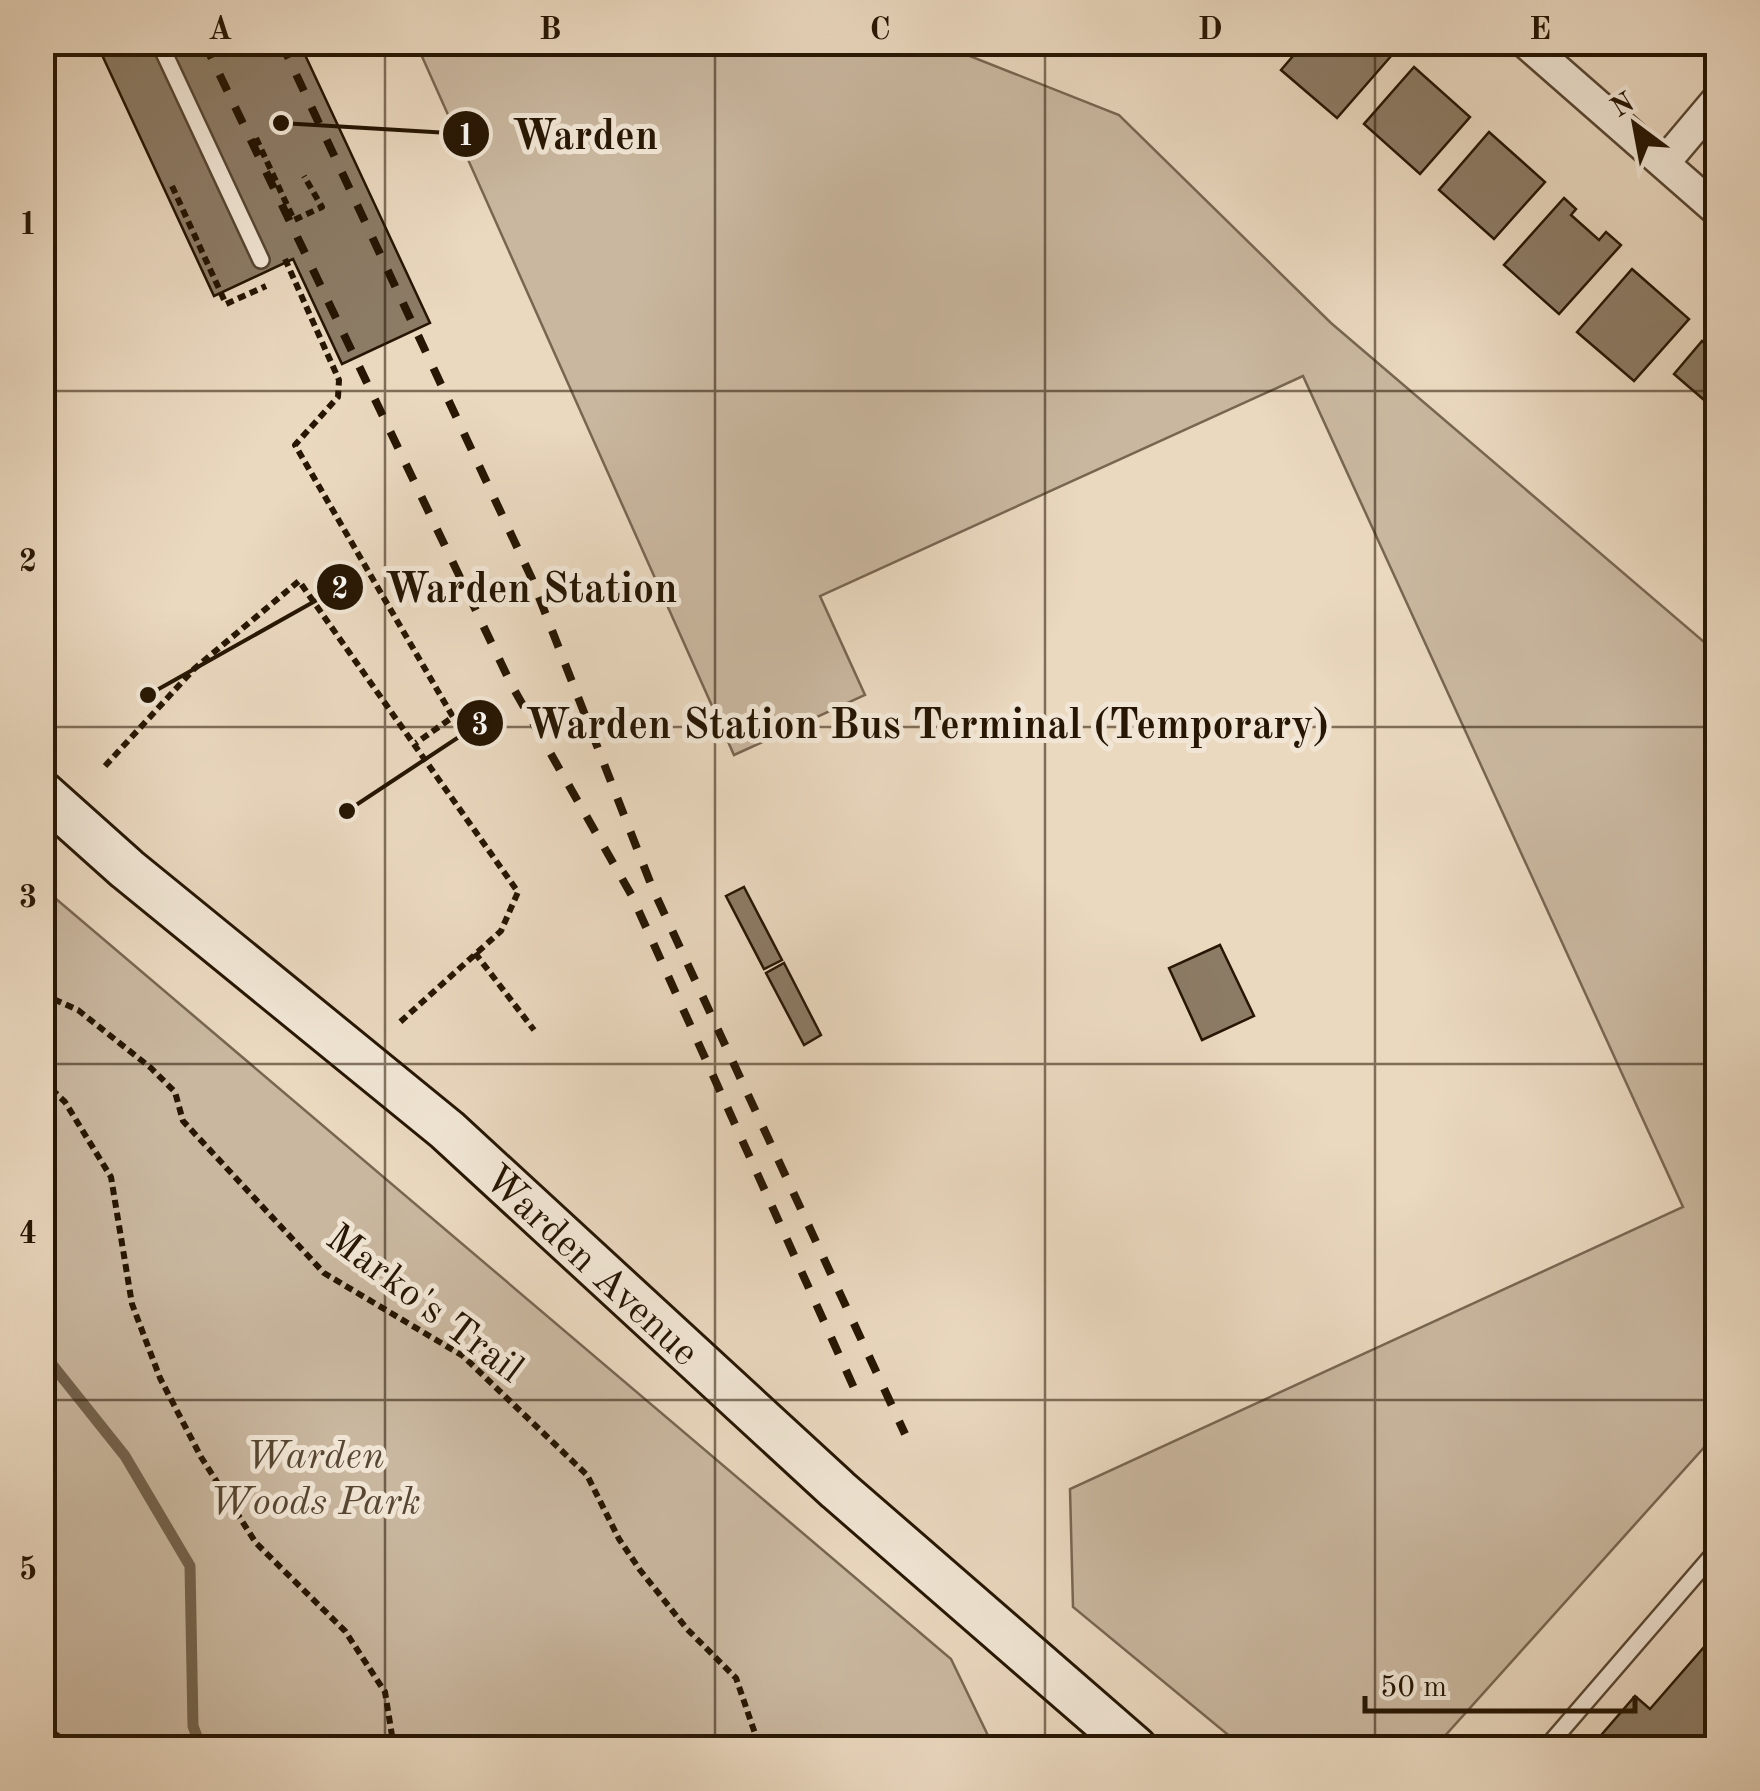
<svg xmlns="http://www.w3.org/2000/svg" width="1760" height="1791" font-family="'Old Standard TT',serif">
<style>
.green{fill:#c9b79f;stroke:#786651;stroke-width:2.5}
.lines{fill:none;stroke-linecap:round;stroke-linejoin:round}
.stream{stroke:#73634d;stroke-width:11}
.building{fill:#8c7b65;stroke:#261603;stroke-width:2.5}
.service-casing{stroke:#574632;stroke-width:20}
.minor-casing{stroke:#574632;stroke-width:35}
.secondary-casing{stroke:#261603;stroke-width:48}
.path{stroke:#261603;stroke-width:6;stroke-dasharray:8 5;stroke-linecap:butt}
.service{stroke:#f1e6d5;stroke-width:15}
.minor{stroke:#f1e6d5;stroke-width:30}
.secondary{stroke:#f1e6d5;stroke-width:42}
.rail{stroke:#261603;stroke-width:8;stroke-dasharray:18 18;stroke-linecap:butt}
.grid{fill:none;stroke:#261603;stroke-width:2.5;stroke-opacity:0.55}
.labels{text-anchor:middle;stroke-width:10;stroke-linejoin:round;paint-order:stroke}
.street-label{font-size:40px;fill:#261603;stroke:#f1e6d5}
.park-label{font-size:40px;font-style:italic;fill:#574632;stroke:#f1e6d5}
.leader{fill:none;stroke:#261603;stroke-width:4}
.callout-dot{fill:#261603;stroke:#f1e6d5;stroke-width:4}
.mark-label{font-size:30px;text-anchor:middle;font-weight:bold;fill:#fff}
.callout-label{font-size:42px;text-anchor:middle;font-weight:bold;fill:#261603;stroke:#f1e6d5;stroke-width:10;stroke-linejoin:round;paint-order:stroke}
.neatline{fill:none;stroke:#261603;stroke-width:4}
.grid-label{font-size:32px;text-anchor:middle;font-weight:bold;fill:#261603}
</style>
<rect width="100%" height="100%" fill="#ead8bf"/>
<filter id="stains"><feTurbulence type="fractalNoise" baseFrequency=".002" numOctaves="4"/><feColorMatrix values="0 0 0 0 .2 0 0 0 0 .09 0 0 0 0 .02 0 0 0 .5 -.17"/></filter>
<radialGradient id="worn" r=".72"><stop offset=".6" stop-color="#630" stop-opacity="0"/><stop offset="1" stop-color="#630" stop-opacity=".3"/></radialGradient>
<path class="green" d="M416,43H937L1119,115L1331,323L1717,653V1433L1434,1748H1244L1073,1607L1070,1489L1683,1207L1303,376L820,596L865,695L734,755Z
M42,887L951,1659L994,1748H43Z"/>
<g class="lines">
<path class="stream" d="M42,1352L125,1456L190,1566L193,1726L201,1748"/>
</g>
<path class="building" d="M96,42H299L430,323L342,364L293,259L214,296Z
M1305,42H1393L1399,47L1337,118L1281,70Z
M1414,67L1470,117L1420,174L1364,124Z
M1489,132L1545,182L1494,239L1439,190Z
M1564,198L1576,209L1571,215L1599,240L1606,232L1621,245L1559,314L1504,265Z
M1632,269L1689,319L1634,381L1577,332Z
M1702,341L1718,355V412L1674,374Z
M744,887L782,960L764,969L726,896Z
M1220,945L1254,1016L1202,1040L1169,968Z
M784,963L821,1035L804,1045L766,973Z
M1718,1631V1748H1590L1635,1696L1650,1709Z"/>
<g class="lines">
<g class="service-casing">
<path id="service" d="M159,42L261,260
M1546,1748L1718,1549"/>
</g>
<g class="minor-casing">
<path id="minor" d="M1525,42L1718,211
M1664,163L1718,99"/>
</g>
<g class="secondary-casing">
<g id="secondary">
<path id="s1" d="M42,793L127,869L447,1130L838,1490L1135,1748"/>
</g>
</g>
<path class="path" d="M246,42L251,52L247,54
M256,138L294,220L322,207L304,176
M172,186L226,304L266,286
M285,259L339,380L338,397L295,445L453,717L416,743
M105,766L194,669L299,581L518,892L501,931L399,1023
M475,953L534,1030
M42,994L78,1010L151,1068L175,1092L183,1121L324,1273L463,1356L587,1475L619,1539L640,1570L687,1629L736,1678L760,1748
M42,1080L65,1102L111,1177L132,1304L160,1378L201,1457L256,1543L345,1631L385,1692L394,1748
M42,1726L78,1748"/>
<use href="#service" class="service"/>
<use href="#minor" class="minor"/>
<use href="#secondary" class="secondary"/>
<path class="rail" d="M204,42L512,686L632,896L854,1388
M281,42L532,579L652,887L905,1434"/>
</g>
<path class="grid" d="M385,42V1748M715,42V1748M1045,42V1748M1375,42V1748M42,391H1718M42,727H1718M42,1064H1718M42,1400H1718"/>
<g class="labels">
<g class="street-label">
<text dy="14" stroke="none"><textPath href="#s1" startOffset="725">Warden Avenue</textPath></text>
<text transform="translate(426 1302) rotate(37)" y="14">Marko's Trail</text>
</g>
<g class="park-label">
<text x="315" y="1468">Warden<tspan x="315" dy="46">Woods Park</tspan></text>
</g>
</g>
<path class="leader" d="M281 123L466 134M148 695L340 587M347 811L480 723"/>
<g class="callout-dot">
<circle cx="281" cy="123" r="10"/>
<circle cx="148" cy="695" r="10"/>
<circle cx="347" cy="811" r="10"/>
<circle cx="466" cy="134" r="25"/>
<circle cx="340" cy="587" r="25"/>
<circle cx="480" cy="723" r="25"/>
</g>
<g class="mark-label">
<text x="466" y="145">1</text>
<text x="340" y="598">2</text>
<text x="480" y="734">3</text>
</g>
<g class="callout-label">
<text x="585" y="149">Warden</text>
<text x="531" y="602">Warden Station</text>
<text x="927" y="738">Warden Station Bus Terminal (Temporary)</text>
</g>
<rect width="1760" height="1791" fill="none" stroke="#ead8bf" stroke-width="110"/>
<g transform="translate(1635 125) rotate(328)" stroke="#f1e6d5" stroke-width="8" paint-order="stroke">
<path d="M0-8L18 38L0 25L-18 38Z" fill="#261603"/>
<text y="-15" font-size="28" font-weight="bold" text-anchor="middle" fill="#261603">N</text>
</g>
<path d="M1365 1696v15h270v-15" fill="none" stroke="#261603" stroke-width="5"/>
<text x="1380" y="1696" font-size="30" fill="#261603" stroke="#f1e6d5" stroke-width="8" paint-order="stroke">50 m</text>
<rect x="55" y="55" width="1650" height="1681" class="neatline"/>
<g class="grid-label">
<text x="220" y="39">A</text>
<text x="550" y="39">B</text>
<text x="880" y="39">C</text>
<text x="1210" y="39">D</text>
<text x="1540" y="39">E</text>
<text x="28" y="234">1</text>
<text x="28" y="571">2</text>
<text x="28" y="907">3</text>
<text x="28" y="1243">4</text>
<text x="28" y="1579">5</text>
</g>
<rect width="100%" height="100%" filter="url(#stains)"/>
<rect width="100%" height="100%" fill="url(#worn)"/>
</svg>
